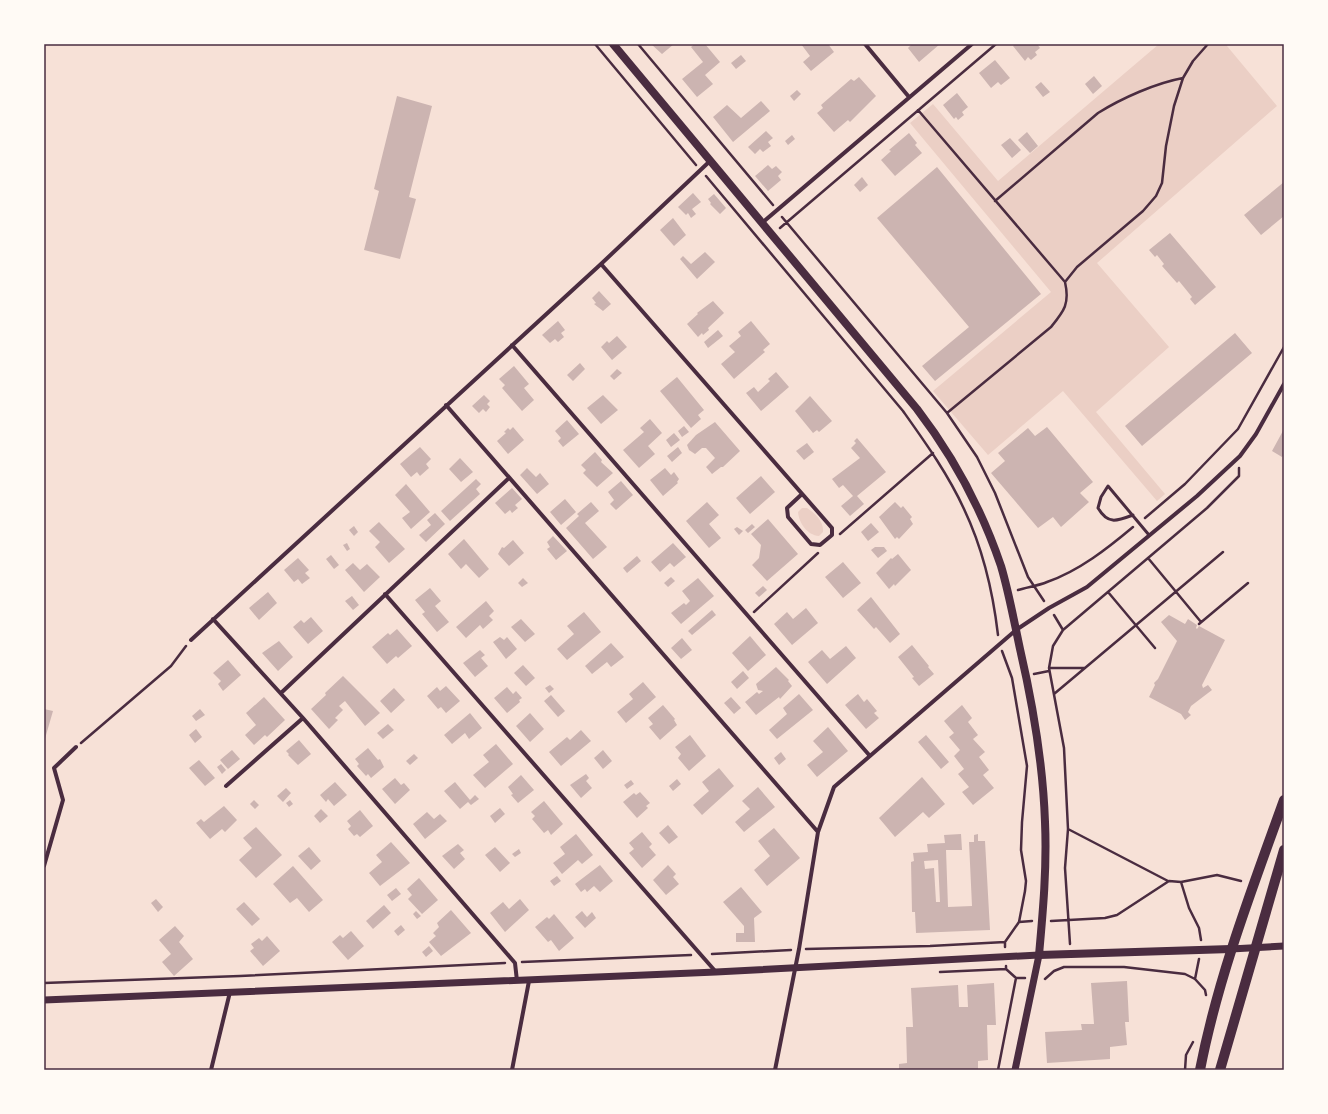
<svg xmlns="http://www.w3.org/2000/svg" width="1328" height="1114" font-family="Bitter,serif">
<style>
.green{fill:#ebcfc5}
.building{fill:#ccb4b1;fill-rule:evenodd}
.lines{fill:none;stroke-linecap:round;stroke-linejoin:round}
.path{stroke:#4a2c40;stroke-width:2.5}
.service{stroke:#4a2c40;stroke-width:3}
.minor{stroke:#4a2c40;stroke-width:4}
.tertiary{stroke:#4a2c40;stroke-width:7}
.secondary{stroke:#4a2c40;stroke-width:8}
.primary{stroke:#4a2c40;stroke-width:10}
.neatline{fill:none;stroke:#4a2c40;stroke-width:1.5}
</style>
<rect width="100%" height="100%" fill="#f7e1d7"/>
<path class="green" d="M1159,44H1228L1227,46L1277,106L1097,263L1169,347L1096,412L1165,494L1157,501L1063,391L988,455L933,391L1051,292L910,123L933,104L998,181Z
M802,508H807C816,514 824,522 823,532L819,536C807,535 799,523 798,512Z"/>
<path class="building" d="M651,44H674L662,54Z
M695,44H705L720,62L705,75L713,84L697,97L682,79L703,62L691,47Z
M801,44H828L834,52L811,71L803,62L810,56Z
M912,44H940L919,62L908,48Z
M1015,44H1037L1040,48L1035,52L1037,55L1031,60L1028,57L1025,61L1013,46Z
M741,55L746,61L736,69L731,63Z
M995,60L1010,78L1001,85L998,82L991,88L979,73Z
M1094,76L1102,86L1093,94L1085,84Z
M859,77L876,96L850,122L848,120L834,132L817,113L823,108L821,105L851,79L854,81Z
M1041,82L1050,92L1043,97L1035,87Z
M797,90L801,94L794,101L790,96Z
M957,93L968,107L962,112L964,115L958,120L956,117L954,119L943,105Z
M397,96L432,106L409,197L416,199L400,259L364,250L379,191L374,189Z
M761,101L770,111L733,142L713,117L727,105L741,118Z
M766,131L773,138L768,142L771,146L763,152L760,149L755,154L748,147Z
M1027,132L1038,146L1030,153L1018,140Z
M909,133L917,143L915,145L922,153L895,176L881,160L891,151L889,150Z
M792,135L795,139L788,145L785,141Z
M1010,138L1021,150L1012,158L1001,145Z
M768,165L772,169L776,166L782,172L778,176L781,180L768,191L755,176Z
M937,167L1041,294L935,381L922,366L969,327L877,218Z
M862,177L868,185L860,192L854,185Z
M1284,182V216L1261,235L1244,215Z
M693,193L701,202L692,209L696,214L691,218L688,213L686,215L678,207Z
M714,194L726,208L720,214L710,204L711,203L708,199Z
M673,218L686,235L674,246L660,230Z
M1170,233L1216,287L1195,305L1190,299L1192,297L1179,281L1177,283L1162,266L1164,264L1157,255L1155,257L1149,250Z
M705,252L715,262L697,279L680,259L683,256L691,264Z
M599,291L611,304L603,311L594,304L596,303L592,298Z
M713,301L724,313L708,328L709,330L703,335L702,333L698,337L687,324L698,314L697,313Z
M558,321L565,330L561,333L564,337L558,342L555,339L550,343L542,335Z
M751,321L770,344L763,350L765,352L734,379L721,364L735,352L729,346L741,336L738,332Z
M718,330L723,336L708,348L704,342Z
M1235,333L1252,353L1142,446L1125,426Z
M617,336L627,347L612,360L601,347L607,341L609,343Z
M580,363L585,369L573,381L567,375Z
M514,366L529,384L524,388L534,400L522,411L502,388L505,385L499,379Z
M617,369L622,373L614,380L610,376Z
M776,372L789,387L761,411L746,393L754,387L758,392L770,381L768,379Z
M677,377L704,410L698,415L701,419L691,428L660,391Z
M484,395L490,401L487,404L490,407L486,412L483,409L479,413L472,406Z
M603,395L618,410L601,424L587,408Z
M810,396L832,421L819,432L817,430L813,433L795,411Z
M650,419L662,433L648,446L655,454L639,468L623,450L644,432L640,428Z
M567,420L579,434L563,447L558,441L561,438L555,431Z
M715,422L740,451L723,467H721L712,474L706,467L715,458L706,448H702L695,454L689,450L687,445L696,435Z
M684,426L689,432L682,437L678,431Z
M513,427L524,440L508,454L497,441L506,433L504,432L508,428L510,430Z
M1047,427L1093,482L1080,493L1089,502L1061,527L1053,517L1038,528L991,473L1005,461L998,453L1028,428L1035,436Z
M1284,429V454L1282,457L1272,451Z
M674,433L680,440L671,447L666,440Z
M857,438L886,472L857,496L864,504L850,516L841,506L853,496L843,485L839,488L832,479L860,458L851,448L856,443L854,441Z
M807,443L814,452L804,460L796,451Z
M420,447L431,459L426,464L429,468L420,476L417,472L411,477L400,464Z
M678,447L682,453L672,462L667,456Z
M595,452L602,460L601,462L613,473L597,487L583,473L586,470L581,465Z
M460,458L473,472L461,482L449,469Z
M527,468L536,477L540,473L549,484L537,494L520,475Z
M665,468L671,475L674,472L679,479L677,482L678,483L663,496L650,480Z
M761,476L775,492L750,514L736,498Z
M476,479L481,484L476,489L480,494L450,521L441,511Z
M621,481L633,495L616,510L610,504L614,500L608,492Z
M406,484L430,512L411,529L402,518L410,512L395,495Z
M512,488L522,499L515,505L518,508L512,513L510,510L505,514L495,503Z
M565,499L576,512L561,525L550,512Z
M591,502L599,511L585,523L607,547L593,559L566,528L579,516L577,514Z
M707,502L719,515L709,524L721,538L709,548L686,521Z
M895,502L901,508L903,506L912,517L910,519L913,524L899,539L897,537L895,539L879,517Z
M435,513L445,524L426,542L419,535L431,525L427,520Z
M768,519L798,554L767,581L752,565L759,558L761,545L751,534Z
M379,522L405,549L389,563L375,547L380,542L369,531Z
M871,523L879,532L868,541L861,532Z
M752,524L755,527L748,533L745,530Z
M354,526L358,532L354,536L349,530Z
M737,527L743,531L739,535L734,529Z
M553,536L567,551L556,560L547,549L550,547L547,542Z
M464,539L489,569L479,578L466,564L461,569L448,554Z
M513,540L524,553L509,566L498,554L502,547L504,548Z
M347,543L350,549L347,551L343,545Z
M673,543L686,557L674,567L670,563L660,572L651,562Z
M875,547H884L887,551L878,558L871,550Z
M898,554L911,570L895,586L894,584L889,589L876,573L891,558L892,559Z
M331,555L339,565L334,569L326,559Z
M637,556L641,561L627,573L623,568Z
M298,558L309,570L305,573L310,578L302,584L298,579L294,582L284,570Z
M843,562L861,583L843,598L825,577Z
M353,563L360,570L367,564L380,577L364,592L345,570Z
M671,577L675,581L668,587L664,583Z
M523,578L528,583L522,587L518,583Z
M698,578L714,596L681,624L671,613L684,603L686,605L690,601L682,591Z
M763,586L767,590L759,597L755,593Z
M430,588L441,601L435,606L449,622L437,632L422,614L425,612L415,600Z
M268,592L277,603L259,620L249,608Z
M352,596L359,605L353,610L345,601Z
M871,597L900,634L890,643L876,627L874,629L857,610Z
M486,601L494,611L489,616L493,620L483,629L480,625L466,638L456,627Z
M806,608L818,623L792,645L774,624L787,612L793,619Z
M712,610L716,615L692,635L688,631Z
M584,612L601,632L567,660L557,649L574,634L567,626Z
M1169,615L1185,624L1188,619L1197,625L1196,628L1197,629L1199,626L1225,640L1202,685L1203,688L1208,685L1212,690L1191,706L1188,712L1191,715L1185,720L1181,714L1149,697L1155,685L1154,683L1158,679L1177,641L1161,622Z
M311,617L323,631L308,644L293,627L301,620L304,623Z
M521,619L535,634L525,642L511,627Z
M397,629L412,646L398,658L396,656L387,664L372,647L388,633L390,635Z
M750,636L766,655L748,671L732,653Z
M500,637L504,640L507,637L517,649L506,659L493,642Z
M682,638L692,650L681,659L671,648Z
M279,641L293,657L278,671L262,653Z
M611,643L624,657L611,667L607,662L592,674L585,666Z
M912,645L929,666L928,667L934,674L919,686L912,678L914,677L898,657Z
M846,646L856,658L827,684L808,662L822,650L830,659Z
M480,650L485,655L481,658L488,666L475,677L463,663Z
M228,660L241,675L223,691L218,684L221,681L213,673Z
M523,665L535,678L526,686L514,673Z
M776,667L789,680L788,681L792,686L780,699L779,697L756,715L745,702L757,692L759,694L763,691L758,690L756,684Z
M743,671L749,678L737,689L731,682Z
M343,676L380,713L365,726L345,701L339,706L343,710L335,718L338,720L329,729L311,709L326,695L325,693Z
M643,682L656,697L626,723L617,712L633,699L629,694Z
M550,685L554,689L549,693L545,688Z
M446,686L460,701L446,713L441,707L438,709L427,696L437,687L440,691Z
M507,687L513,694L516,691L522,698L519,700L520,702L507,713L494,698Z
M394,688L405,700L391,713L380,701Z
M799,694L813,710L777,739L769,730L787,714L783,708Z
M858,694L864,702L867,699L877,711L874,713L879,718L866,729L845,705Z
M551,695L565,711L558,717L544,701Z
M264,697L285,720L267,737L265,735L254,745L245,735L256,725L246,713Z
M731,697L741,708L734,714L724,703Z
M663,705L675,719L674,720L677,725L660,740L649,727L653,724L648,718Z
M962,705L972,718L968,722L978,735L973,739L985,752L979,757L989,770L983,775L994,788L973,805L962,792L969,787L958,774L964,769L954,756L960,750L949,737L954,733L944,721Z
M44,709L53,711L44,742Z
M200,709L205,715L196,721L192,716Z
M470,713L482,728L469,739L465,733L452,744L444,735Z
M530,713L544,729L530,742L516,726Z
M388,724L394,730L383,739L377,733Z
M828,727L848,751L817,777L807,765L823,752L813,741Z
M196,729L202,737L195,743L189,735Z
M581,730L591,741L561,766L549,752L567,737L570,740Z
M690,735L706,756L689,771L678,758L681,754L675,747Z
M926,735L949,762L941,769L918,742Z
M299,740L311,754L298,765L288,755L289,754L286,751Z
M496,744L513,764L485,788L473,775L489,762L483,755Z
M368,748L378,760L380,759L384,767L371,778L368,774L366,776L357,766L359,764L355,759Z
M232,750L240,759L228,769L220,760Z
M603,750L612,761L603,769L594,758Z
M781,752L786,759L779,765L774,758Z
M414,754L418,758L410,765L406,761Z
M199,760L215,778L205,786L189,768Z
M221,764L226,770L222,774L217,767Z
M719,768L734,786L702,815L693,805L709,791L702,782Z
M586,774L589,778L586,781L592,788L581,798L570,785Z
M521,775L534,790L518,803L511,795L513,794L508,787Z
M922,777L945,804L929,818L923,812L895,837L879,818Z
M395,778L401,785L404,783L410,790L395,804L382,789Z
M677,779L681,784L673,791L669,786Z
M631,780L634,784L627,789L624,785Z
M335,782L347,795L334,806L328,799L326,802L320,795Z
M455,782L470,800L475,795L479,799L471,805L468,802L460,809L444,791Z
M758,787L775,807L744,832L735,822L750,809L742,801Z
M286,788L291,793L283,802L277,796Z
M640,792L650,803L646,806L648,808L637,818L623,802L634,793L636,795Z
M254,800L259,805L255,809L250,804Z
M290,800L293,804L289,807L286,803Z
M544,801L563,824L551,835L548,830L544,833L532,819L535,816L531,812Z
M224,806L237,820L225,832L222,829L210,839L196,823L201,819L204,822Z
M500,808L505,814L495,823L490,816Z
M321,809L328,816L320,823L314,816Z
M360,810L373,826L360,837L357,834L354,836L348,829L351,826L347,821Z
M427,812L434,819L440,814L447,821L425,839L413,824Z
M668,825L678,837L669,844L659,833Z
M256,827L282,855L256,878L239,860L252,848L243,838Z
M774,828L800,858L767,886L754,870L770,856L758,841Z
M642,832L652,844L649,847L656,855L642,868L629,853L634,849L629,843Z
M576,834L593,855L582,864L578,860L562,874L553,863L565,854L560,847Z
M961,834L962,850H946L948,907L972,906L969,842H974V835L978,834V841H985L990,930L916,933L915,912H912L911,862L914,861L913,853L928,852L927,844L945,843L944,835ZM938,860L940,902H936L934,868L925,869L924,861Z
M391,842L410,863L380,886L369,873L382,862L376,855Z
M458,844L464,850L460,853L465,859L454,869L442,856Z
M309,847L321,861L311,870L298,856Z
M495,847L510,863L500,872L485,855Z
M519,849L521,853L515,857L512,854Z
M600,865L613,881L600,892L594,886L587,892L585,889L581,892L575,884Z
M668,865L676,874L673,877L679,884L666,895L653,880Z
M293,866L323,900L309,912L297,898L290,903L273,884Z
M557,876L561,881L554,886L550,881Z
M419,878L438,900L422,914L408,899L412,895L407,889Z
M741,887L762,912L754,918L755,942H736V933H744V926L723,902Z
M396,888L401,894L392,901L387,895Z
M156,899L163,907L158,912L151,903Z
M520,899L529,910L505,932L490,913L503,902L509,909Z
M244,902L260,919L252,926L236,909Z
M384,905L391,913L373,929L366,921Z
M451,910L471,933L441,956L429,942L436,936L433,933L439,927L437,923Z
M416,911L421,916L417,919L413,914Z
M582,911L587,917L592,912L596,918L585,928L575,917Z
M554,914L574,938L559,951L551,940L548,942L535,927L547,917L549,919Z
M401,925L405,930L398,936L394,931Z
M175,926L184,936L179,942L193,959L174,976L162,962L171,954L159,940Z
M351,931L364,946L348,960L332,942L340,935L343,938Z
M267,936L280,951L263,966L250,951L254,948L251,944L259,938L262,941Z
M429,946L433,951L426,957L422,952Z
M1127,981L1129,1022H1125L1127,1045L1110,1047V1059L1047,1063L1045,1032L1082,1030L1081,1024H1094L1091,983Z
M994,983L996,1025H987L988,1060L978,1061V1070H899V1064L907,1063L906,1027H913L911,988L958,985L959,1007H968L967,985Z"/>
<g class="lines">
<path class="path" d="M595,44L696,165
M638,44L773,205
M918,110L1065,282C1070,304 1064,311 1051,327L947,413
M706,176L903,411C925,442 948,474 964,509C983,549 993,592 998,635
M995,201L1098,113C1122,98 1156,83 1183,78
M782,217L947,413L977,457L995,493L1028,577L1044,601
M780,228L996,44
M1065,282L1077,267L1143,211L1156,196L1162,183L1166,146L1174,106L1183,78L1193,61L1208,44
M1145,518L1185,484L1238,429L1284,347
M840,534L933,453
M1148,558L1201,622
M1018,590C1027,587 1038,586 1047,582C1079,571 1108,548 1133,527
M1108,592L1155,648
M754,612L818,553
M1054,615L1063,630
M1199,624L1248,583
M1002,651L1012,678L1027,766L1022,822L1021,850L1026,881L1025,891L1019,922L1005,942V947
M1049,668H1084
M1034,674L1049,671
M1054,694L1223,552
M81,743L171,666L186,646
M1068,829L1168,881
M1181,882L1189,908L1199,928L1201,940
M1051,921L1105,918L1117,915L1169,881L1181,882L1217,875L1241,881
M1019,922L1032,921
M1070,944L1065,868L1068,829L1064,748L1049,668L1053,646L1063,630L1207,508L1239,476V468
M806,949L930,946L1005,942
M712,954L791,950
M522,962L691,955
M940,972L1006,969
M1016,978H1025
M1045,979L1054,971L1064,967H1124L1185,974L1195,979L1205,990L1206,995
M1195,979L1199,959
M44,983L240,976L505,963
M998,1070L1016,978L1006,969V966
M1185,1070L1186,1055L1193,1042"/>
<path class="service" d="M1133,515C1117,521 1108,525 1098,508L1101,497L1108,486L1149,535"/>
<path class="minor" d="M865,44L909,97
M762,223L972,44
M601,264L832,528V535L820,545L811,544L788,517L787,508L802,494
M512,345L870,756
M446,405L818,832
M385,594L716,972
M213,619L303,718L515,963L517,981
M191,640L601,264L710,161
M281,693L509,478
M226,786L303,718
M44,866L63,800L54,768L76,747
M211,1070L230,992
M512,1070L529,981
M775,1070L799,949L818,832L834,787L1016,630L1049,608L1087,587L1197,496L1240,456L1256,434L1284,384"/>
<path class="tertiary" d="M1231,949L1284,946
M44,1000L716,972L1039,955L1015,1070"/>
<path class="secondary" d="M613,44L917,409C953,456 982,510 1001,566C1009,593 1014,621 1020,649C1033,705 1043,764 1045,822C1047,867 1043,911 1039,955L1231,949"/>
<path class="primary" d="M1200,1070C1218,977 1252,889 1284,800
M1220,1070L1284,850"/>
</g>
<rect width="1328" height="1114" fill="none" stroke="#fffaf5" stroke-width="90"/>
<rect x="45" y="45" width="1238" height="1024" class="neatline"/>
</svg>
